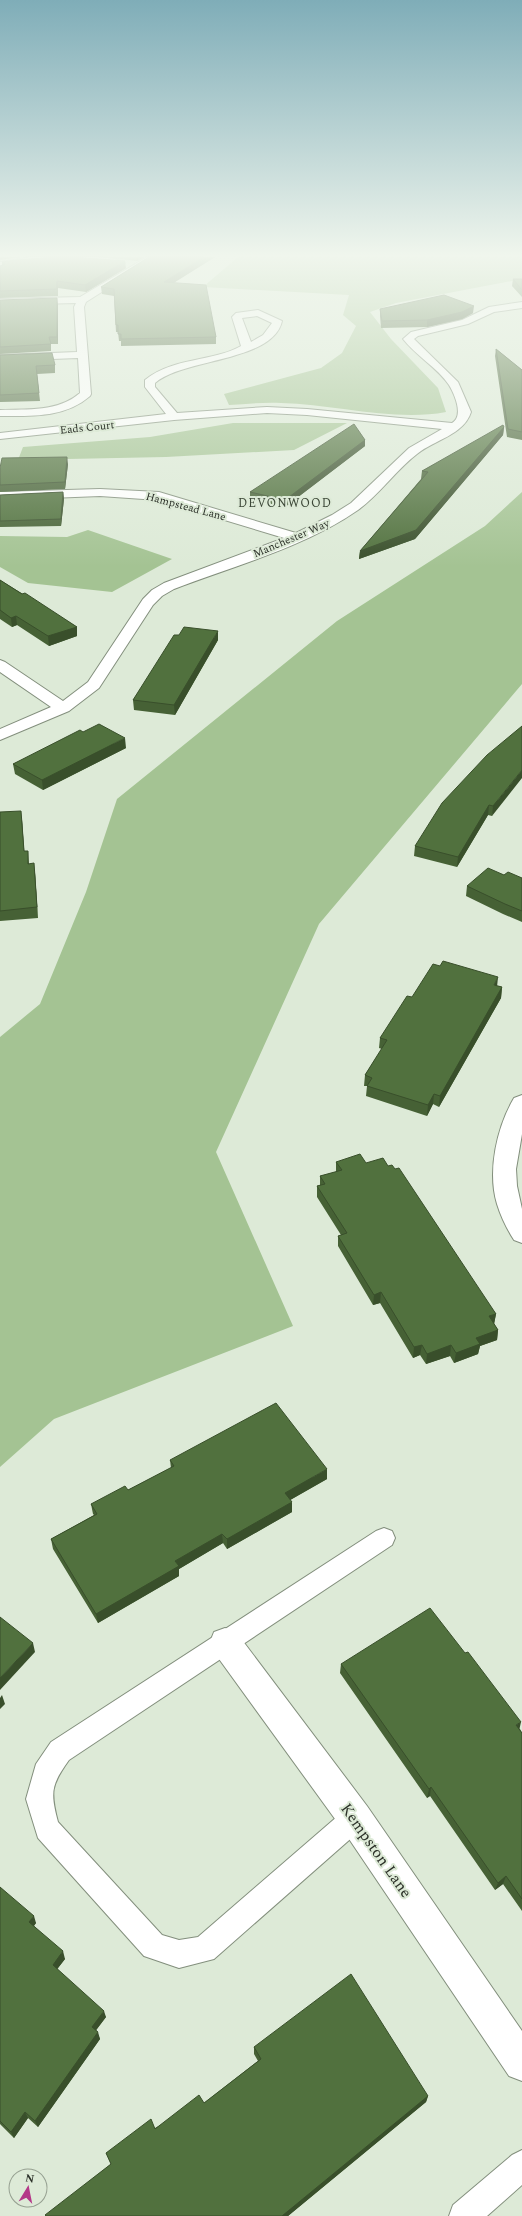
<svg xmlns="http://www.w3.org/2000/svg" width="522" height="2216" font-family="Spectral,serif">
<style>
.green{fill:#a4c393}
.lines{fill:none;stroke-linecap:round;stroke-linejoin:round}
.lane-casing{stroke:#838f7d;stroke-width:2}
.street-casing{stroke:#838f7d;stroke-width:2}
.lane{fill:#fff;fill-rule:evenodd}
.street{fill:#fff;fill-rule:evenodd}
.wall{fill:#466135}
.shaded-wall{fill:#394f2b}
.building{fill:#51713e;stroke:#394f2b}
.labels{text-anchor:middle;stroke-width:4;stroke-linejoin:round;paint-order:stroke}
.far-street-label{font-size:11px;fill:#2c3129;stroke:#ddead7}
.far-neighbourhood-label{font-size:12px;letter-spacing:1px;fill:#3d4838;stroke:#ddead7}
.near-street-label{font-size:16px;fill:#2c3129;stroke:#ddead7}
</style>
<rect width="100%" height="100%" fill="#ddead7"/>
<path class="green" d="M238,257H522V279L396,303L370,312L391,339L438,388L446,412C394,422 334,404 281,403C264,402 246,404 229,405L224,394L321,368L342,353L356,326L343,315L349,295L203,287Z
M233,423H347L294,450L166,457L18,460L23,447L150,437Z
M522,492V684L319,924L216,1152L293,1326L54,1419L0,1467V1037L40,1004L86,892L117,799L337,621L485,526Z
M88,530L172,559L112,592L28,583L0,567V536L67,537Z"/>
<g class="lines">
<g class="lane-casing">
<path id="lane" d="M384,1528L392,1531L395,1538L392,1545L69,1760C51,1785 50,1792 58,1822L162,1935L179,1940L198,1937L346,1809L355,1805L364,1809L368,1818L364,1827L214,1959L179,1968L144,1956L38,1838L26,1799L36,1764L51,1742L376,1531Z
M522,2150V2185L487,2216H449L453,2205L512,2155Z"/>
</g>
<g class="street-casing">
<path id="street" d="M32,257C48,257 116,254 125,263L121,266C80,260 41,260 0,268V262Z
M147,257H157L86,302L84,307L91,394L90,396C65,418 31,416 0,416V410C28,409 58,412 80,393L78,358L0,361V355L77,352L74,307L76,303L0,305V299L80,297Z
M522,302V308L494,312L468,324L418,336L414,339L458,382L471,412C464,435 434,440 417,454C396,470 380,494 358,510C305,547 234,566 174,589L162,596L153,605L99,688L69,711L0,740V729L51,707L0,672V660L5,662L63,701L88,682L143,599L152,590L164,583L284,538L158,500L100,496L0,500V492L100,489L159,492L296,533L332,515L351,503L409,448L442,429L307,415L267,413L174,420L0,439V433L166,414L145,387V380C173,357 213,362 241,346L232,317L236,313L258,310L282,321C273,362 184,358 155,383V387L177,413L267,407L307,409L452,423C464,416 455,395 449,385C437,367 416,356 403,339L411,332L462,320L489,307ZM257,316L272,323L263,335L251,342L242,318Z
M522,1095V1134L516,1169L517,1186L522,1209V1243L514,1240C507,1229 501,1217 497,1204C487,1171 497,1127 514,1098Z
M225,1628L236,1632L367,1806L522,2031V2081L509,2076L343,1830L214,1652L210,1642L214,1632Z"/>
</g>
<use href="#lane" class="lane"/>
<use href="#street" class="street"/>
</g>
<path class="wall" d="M103,257H144L137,261Z
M149,257H215L173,283L216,337V344L121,346V341H119L118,332H116L114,296L102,294L101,287Z
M2,262L126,268L86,292L58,288V296L0,298V266L2,265Z
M513,279H522V297L512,286Z
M0,300L58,305V344H51V351L0,354Z
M380,309L473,313L462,319L427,327L381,328L380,316Z
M496,349L522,370V440L507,437L495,356Z
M0,355L55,365V373L37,374L40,401L0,402Z
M504,427L503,435L415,539L359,559L360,551L421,479L422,471Z
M365,440V446L285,507L250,499V492Z
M68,464L65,489L0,492V468Z
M63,492L64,499L61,526L0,527V495Z
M0,580L77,627V636L49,646L17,625L12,627L0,619Z
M179,635L218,640L175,715L134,710L133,700Z
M522,726L492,816L488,815L457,867L414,856L415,846Z
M83,732L126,748L43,790L15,774L13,764Z
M0,812L22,820L24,851H28L29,864L35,873L38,918L0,921Z
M504,875L522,878V922L503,914L466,896L467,886Z
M497,986L502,987L501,998L439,1107L433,1104L427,1116L366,1096L367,1086H364L365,1075L382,1049L379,1048L380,1038L412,997Z
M336,1162L366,1163L388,1166L496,1314L494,1324L498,1330L497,1340L480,1346L478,1354L454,1363L450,1356L426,1364L420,1355L413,1358L380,1303L373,1305L338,1246V1236L341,1235L317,1197V1186L320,1185V1176L336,1172Z
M170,1460L327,1479L290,1500L292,1512L227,1549L223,1543L179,1569V1576L98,1623L53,1549L51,1539L94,1515L93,1514L91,1504L128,1490L171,1468Z
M341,1664L520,1729L522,1733V1911L503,1884L495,1890L430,1796L427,1798L340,1673Z
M0,1887L36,1923L34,1926L65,1959L57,1969L106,2017L96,2030L100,2039L38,2127L28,2118L14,2138L0,2124Z
M254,2047L428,2096L426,2102L288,2216H46L111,2164L106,2153L204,2103L258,2061L254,2054Z"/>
<path class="shaded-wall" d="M0,257H22L0,260Z
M136,257H144L137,261Z
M204,257H215L164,289V282Z
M125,261L126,268L86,292L85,285Z
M57,298L58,305V344L57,337Z
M474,306L473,313L462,319L427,327V320Z
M504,427L503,435L415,539L359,559L360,551Z
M365,440V446L285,507V500Z
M67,457L68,464L65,489V482Z
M63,492L64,499L61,526V519Z
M16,616L17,625L12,627L11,618Z
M77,627V636L49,646L48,636Z
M218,631V640L175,715L174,705Z
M125,738L126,748L43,790L42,780Z
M522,770V778L492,816L493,806Z
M489,805L488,815L457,867L458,857Z
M21,811L22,820L25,861L24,851Z
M34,863L35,873L38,918L37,907Z
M498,977L497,987L494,985Z
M502,987L501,998L439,1107L440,1096Z
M434,1094L433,1104L427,1116L428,1105Z
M381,1292L380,1303L373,1305L374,1295Z
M496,1314L494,1324L489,1316Z
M498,1330L497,1340L480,1346L478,1354L454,1363L456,1353L476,1338Z
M422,1345L420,1355L413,1358L414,1347Z
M451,1345L450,1356L426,1364L427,1354Z
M327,1469V1479L285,1503V1493Z
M292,1502V1512L227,1549V1539Z
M222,1534L223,1543L179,1569V1576L98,1623L96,1614L175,1561Z
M33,1643L35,1652L0,1690V1678Z
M2,1695L5,1704L0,1709V1698Z
M521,1722L519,1731L516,1725Z
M431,1787L430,1796L427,1798L429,1789Z
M506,1876L503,1884L495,1890L498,1883Z
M34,1916L36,1923L31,1929L29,1922Z
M63,1951L65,1959L55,1972L53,1965Z
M104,2011L106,2017L94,2033L92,2027Z
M98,2032L100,2039L38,2127L35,2121Z
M428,2096L426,2102L288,2216H282Z
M25,2112L28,2118L14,2138L11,2132Z"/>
<path class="building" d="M57,257H71L125,261L85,285L57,281V289L0,291V266L5,264L2,262L16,260Z
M149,257H204L164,282L206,285L216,337L121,339V334H118V325H116L114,289L101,287Z
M513,279H522V290Z
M444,295L474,306L462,312L427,320L382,321L380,309Z
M57,298V337H49L51,344L0,347V300Z
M496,349L522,370V432L508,429Z
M52,353L55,365L36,366L39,393L0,395V355Z
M354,424L365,440L285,500L250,492Z
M503,425L504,427L416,530L360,551L428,472L422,471Z
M67,457L65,482L0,485V468L2,458Z
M63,492L61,519L0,521V495Z
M0,580L22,594L25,593L77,627L48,636L16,616L11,618L0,610Z
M184,627L218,631L174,705L133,700L174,635H179Z
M99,724L125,738L42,780L13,764L80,730L83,732Z
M522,726V770L493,806L489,805L458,857L415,846L442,803L487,755Z
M21,811L24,851H28V864L34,863L37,907L0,911V812Z
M488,868L504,875L508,872L522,878V911L505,904L467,886Z
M443,961L498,977L494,985L502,987L440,1096L434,1094L428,1105L367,1086L372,1078L365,1075L387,1040L380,1038L407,996L412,997L433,964L440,966Z
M360,1154L366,1163L383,1158L388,1166L392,1165L395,1169L399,1168L496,1314L489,1316L498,1330L476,1338L480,1344L456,1353L451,1345L427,1354L422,1345L414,1347L381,1292L374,1295L338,1236L347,1233L317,1186L325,1184L320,1176L342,1170L336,1162Z
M276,1403L327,1469L285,1493L292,1502L227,1539L222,1534L175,1561L179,1566L96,1614L51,1539L97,1514L91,1504L125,1486L128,1490L174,1466L170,1460Z
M430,1608L465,1653L468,1652L521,1722L516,1725L522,1733V1899L506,1876L498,1883L431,1787L429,1789L341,1664Z
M0,1617L33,1643L0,1678Z
M0,1887L34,1916L29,1922L63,1951L53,1965L104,2011L92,2027L98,2032L35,2121L25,2112L11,2132L0,2121Z
M351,1974L428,2096L282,2216H46L45,2215L111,2164L106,2153L151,2119L155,2129L199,2095L204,2103L261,2059L254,2047Z"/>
<linearGradient id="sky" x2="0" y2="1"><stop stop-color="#7fadb8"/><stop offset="0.45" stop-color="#f0f6ed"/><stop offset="1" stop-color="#f0f6ed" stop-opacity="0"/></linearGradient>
<rect width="522" height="567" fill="url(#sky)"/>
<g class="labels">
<g class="far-street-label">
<text transform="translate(87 427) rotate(-6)" y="4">Eads Court</text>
<text transform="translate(186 506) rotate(15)" y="4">Hampstead Lane</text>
<text transform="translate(291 538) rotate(-23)" y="4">Manchester Way</text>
</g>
<g class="far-neighbourhood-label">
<text x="285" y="507">DEVONWOOD</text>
</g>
<g class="near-street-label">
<text transform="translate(377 1850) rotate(55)" y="6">Kempston Lane</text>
</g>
</g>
<g transform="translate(28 2188) rotate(10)"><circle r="19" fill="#ddead7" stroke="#96a091"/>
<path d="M0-3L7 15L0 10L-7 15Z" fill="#b43888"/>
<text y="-6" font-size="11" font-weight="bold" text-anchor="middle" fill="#2c3129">N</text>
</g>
</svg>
